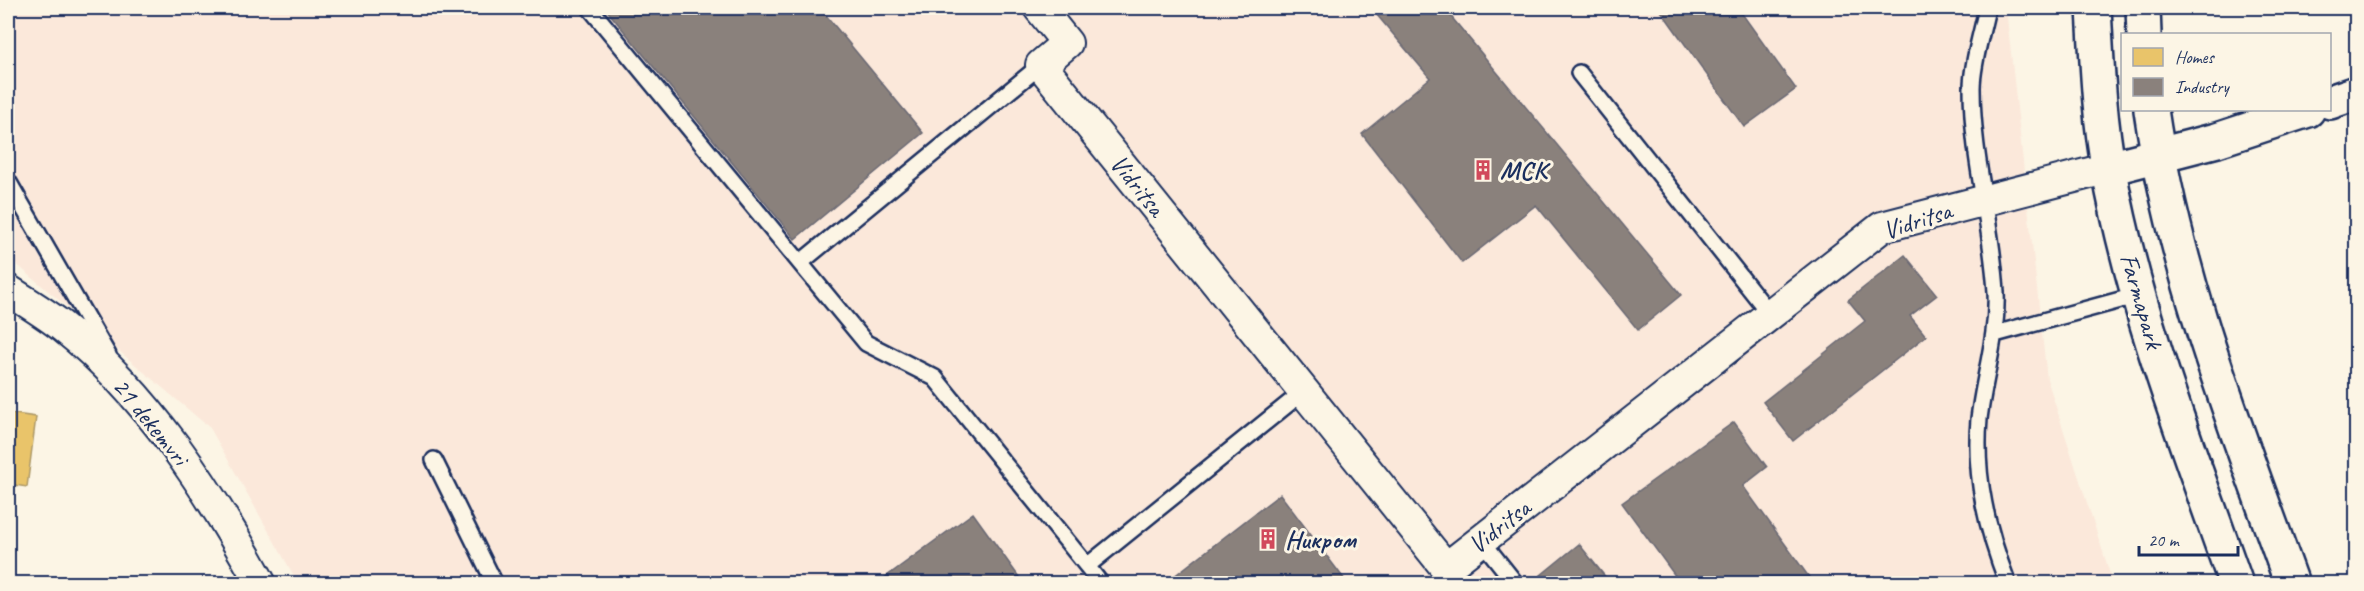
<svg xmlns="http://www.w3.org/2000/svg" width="2364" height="591" font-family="Caveat,sans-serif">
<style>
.built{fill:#fbe8da}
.homes{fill:#e9c46a;stroke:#ab9766;stroke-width:1.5}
.industry{fill:#8a817c;stroke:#696873;stroke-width:1.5}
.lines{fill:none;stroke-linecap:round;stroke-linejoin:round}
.lane-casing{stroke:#1b2f5e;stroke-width:20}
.street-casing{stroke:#1b2f5e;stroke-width:34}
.secondary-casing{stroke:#1b2f5e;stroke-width:38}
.highway-casing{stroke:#1b2f5e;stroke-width:38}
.lane{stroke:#fcf5e5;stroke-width:15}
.street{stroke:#fcf5e5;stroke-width:30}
.secondary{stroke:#fcf5e5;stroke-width:33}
.highway{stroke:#fcf5e5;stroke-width:33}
.labels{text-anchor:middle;stroke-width:6;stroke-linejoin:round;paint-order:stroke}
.poi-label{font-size:26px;font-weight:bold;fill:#1b2f5e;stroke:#fcf5e5;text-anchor:start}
.street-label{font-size:26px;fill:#1b2f5e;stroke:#fcf5e5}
</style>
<rect width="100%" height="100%" fill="#fcf5e5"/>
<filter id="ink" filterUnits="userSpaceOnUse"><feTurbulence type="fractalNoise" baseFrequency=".0167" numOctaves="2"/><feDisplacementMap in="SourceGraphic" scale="12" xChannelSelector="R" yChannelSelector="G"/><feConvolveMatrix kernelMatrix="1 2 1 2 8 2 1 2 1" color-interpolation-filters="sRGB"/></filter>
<g filter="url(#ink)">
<path class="built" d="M8,8H2006L2047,379L2113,583H298L210,428L8,257Z"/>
<path class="homes" d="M8,413L36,417L27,487L8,484Z"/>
<path class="industry" d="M605,8H820L923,133L795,239Z
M1371,8H1444L1681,295L1638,330L1536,205L1462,263L1362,134L1430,78Z
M1659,8H1738L1796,89L1744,127Z
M1905,255L1937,295L1910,316L1926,336L1793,441L1763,402L1865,321L1848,300Z
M1734,422L1767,467L1743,486L1814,584H1681L1622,503Z
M1280,494L1348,584H1164Z
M973,513L1024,584H876Z
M1579,544L1611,584H1530Z"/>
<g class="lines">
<g class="lane-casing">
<path id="lane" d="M590,8L866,343L935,378L1087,566
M1987,8C1982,32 1972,64 1972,88C1972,157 1992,224 1996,292C1998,336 1984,376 1979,419C1974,477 1987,530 2008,584
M1579,73L1770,314
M8,181L108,355
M800,263L1041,65
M1995,334L2139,295
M434,460L495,584
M1481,540L1516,584
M1101,584L1087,566L1304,391"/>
</g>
<g class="street-casing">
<path id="street" d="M1039,8L1067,43L1041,65L1446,568L1882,227L2109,168
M8,290C26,302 47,314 64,328C148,395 210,491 261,584"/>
</g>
<g class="secondary-casing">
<path id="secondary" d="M2094,8C2097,62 2099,117 2109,171C2135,312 2188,448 2236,584
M2143,8L2144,34
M2151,110C2175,274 2236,428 2292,584"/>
</g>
<g class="highway-casing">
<path id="highway" d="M2330,102L2356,93
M2109,168L2217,140L2308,110"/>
</g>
<use href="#lane" class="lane"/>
<use href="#street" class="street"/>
<use href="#secondary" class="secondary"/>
<use href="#highway" class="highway"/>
</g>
</g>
<defs>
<g id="building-bare" transform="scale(1.62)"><path d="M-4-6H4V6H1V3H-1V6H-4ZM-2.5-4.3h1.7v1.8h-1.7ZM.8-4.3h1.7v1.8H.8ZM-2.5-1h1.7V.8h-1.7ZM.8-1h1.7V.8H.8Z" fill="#d1495b" stroke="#fcf5e5" stroke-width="2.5" paint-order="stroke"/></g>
</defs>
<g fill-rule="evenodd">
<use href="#building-bare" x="1483" y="170"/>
<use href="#building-bare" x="1268" y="539"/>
</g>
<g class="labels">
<g class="poi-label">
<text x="1500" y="179">МСК</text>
<text x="1285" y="548">Никром</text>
</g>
<g class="street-label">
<text transform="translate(1138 185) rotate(51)" y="9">Vidritsa</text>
<text transform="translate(1917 220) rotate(-18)" y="9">Vidritsa</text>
<text transform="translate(2142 301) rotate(74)" y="9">Farmapark</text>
<text transform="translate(151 421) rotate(51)" y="9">21 dekemvri</text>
<text transform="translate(1499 526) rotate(-38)" y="9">Vidritsa</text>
</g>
</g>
<rect width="2364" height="591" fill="none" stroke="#fcf5e5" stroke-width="30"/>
<rect x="15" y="15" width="2334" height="561" fill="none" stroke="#1b2f5e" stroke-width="2" filter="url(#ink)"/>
<rect x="2121" y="33" width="210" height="78" fill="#fcf5e5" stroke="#a2a6af" stroke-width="1.5"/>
<rect x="2133" y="48" width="30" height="18" fill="#e9c46a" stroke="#a2a6af" stroke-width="1.5"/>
<text x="2175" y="63" font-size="18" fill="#1b2f5e">Homes</text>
<rect x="2133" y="78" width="30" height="18" fill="#8a817c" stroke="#a2a6af" stroke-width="1.5"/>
<text x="2175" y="93" font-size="18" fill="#1b2f5e">Industry</text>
<path d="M2139 546v9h99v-9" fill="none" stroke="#1b2f5e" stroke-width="3"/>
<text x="2148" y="546" font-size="18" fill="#1b2f5e" stroke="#fcf5e5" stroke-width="4.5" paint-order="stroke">20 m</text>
</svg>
